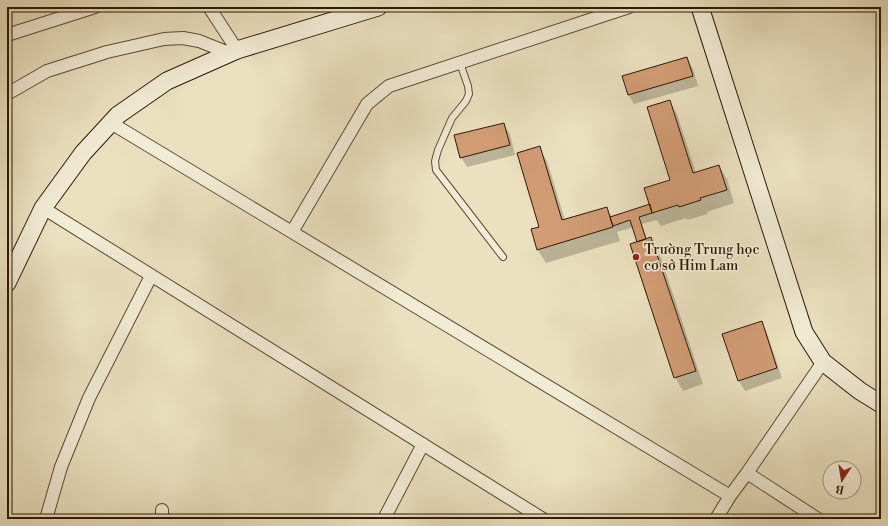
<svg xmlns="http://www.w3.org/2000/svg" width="888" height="526" font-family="'Libre Bodoni',serif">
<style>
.shadow{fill:#0003}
.building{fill:#d29c74;stroke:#2c1905}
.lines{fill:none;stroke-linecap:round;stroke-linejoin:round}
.lane-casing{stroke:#5c4b34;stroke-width:8}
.street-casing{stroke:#5c4b34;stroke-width:14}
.secondary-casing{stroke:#2c1905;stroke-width:19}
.lane{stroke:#f2ecd6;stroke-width:6}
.street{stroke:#f2ecd6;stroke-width:12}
.secondary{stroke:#f2ecd6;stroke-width:17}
.poi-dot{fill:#8f2418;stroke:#f2ecd6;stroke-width:1.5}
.labels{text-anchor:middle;stroke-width:3.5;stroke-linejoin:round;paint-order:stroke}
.poi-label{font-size:14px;fill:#2c1905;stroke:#f2ecd6;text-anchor:start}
</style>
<rect width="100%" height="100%" fill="#ebe1c0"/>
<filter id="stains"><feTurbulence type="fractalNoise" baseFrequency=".005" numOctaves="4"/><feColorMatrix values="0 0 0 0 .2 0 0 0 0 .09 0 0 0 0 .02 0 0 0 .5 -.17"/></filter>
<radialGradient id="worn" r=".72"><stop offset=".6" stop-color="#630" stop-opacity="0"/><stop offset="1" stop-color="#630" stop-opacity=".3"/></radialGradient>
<path class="shadow" d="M687,58L693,69L698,86L634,104L628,94Z
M669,101L677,114L696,173L719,166L727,179L734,203L707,212L708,214L687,220L686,218L661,226L657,220L642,224L647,240L651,238L659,252L703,384L683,391L675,377L639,242L634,227L617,232L620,241L546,263L538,250L533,230L541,227L539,148L547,161L565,220L606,208L612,217L651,205L671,181Z
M504,124L510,134L515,155L467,167L461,157Z
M761,323L767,333L782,378L745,391L739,381L724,335Z"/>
<path class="building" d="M687,57L693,76L628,95L622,76Z
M670,100L693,173L719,165L727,190L700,198L701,200L679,207L678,205L652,213L644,188L670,180L647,107Z
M504,123L510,145L460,158L454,135Z
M540,146L562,220L607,207L613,227L537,250L531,229L539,227L517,153Z
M650,204L652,213L639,217L646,239L637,242L630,220L613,226L610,217Z
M651,237L696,371L674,378L630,244Z
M762,321L777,368L738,381L722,334Z"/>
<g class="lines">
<g class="lane-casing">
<path id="lane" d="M460,63L468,86L469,94L466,101L452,118L438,150L435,161L436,170L503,257"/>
</g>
<g class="street-casing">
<path id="street" d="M209,7L237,50
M7,35L95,7
M7,94L47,71L107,52L164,39L183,38L199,41L229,53
M111,123L730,496
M43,208L543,519
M292,232L367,104L389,86L629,7
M747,473L818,519
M162,510V519
M46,519L61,467L89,398L151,276
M384,519L423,444
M716,519L730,496L747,473L823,362"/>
</g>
<g class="secondary-casing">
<path id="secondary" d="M700,7L804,332L823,362L860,391L881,404
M7,283L43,208L83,153L118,115L167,81L237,50L378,7"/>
</g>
<use href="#lane" class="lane"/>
<use href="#street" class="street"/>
<use href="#secondary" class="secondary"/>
</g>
<circle class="poi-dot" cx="636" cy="257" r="4"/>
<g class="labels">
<g class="poi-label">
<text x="644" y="254">Trường Trung học<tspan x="644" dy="16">cơ sở Him Lam</tspan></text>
</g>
</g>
<rect width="888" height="526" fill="none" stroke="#ebe1c0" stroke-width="24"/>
<rect x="8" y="8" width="872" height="510" fill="none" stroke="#2c1905" stroke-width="2"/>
<rect x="12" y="12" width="864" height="502" fill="none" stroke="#2c1905"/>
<g transform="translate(842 480) rotate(192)"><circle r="19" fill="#f2ecd6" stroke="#a39882"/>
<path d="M0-3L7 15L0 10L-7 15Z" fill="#8f2418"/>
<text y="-6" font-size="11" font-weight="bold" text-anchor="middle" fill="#2c1905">B</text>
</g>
<rect width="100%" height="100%" filter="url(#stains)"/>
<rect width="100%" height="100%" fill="url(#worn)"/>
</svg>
